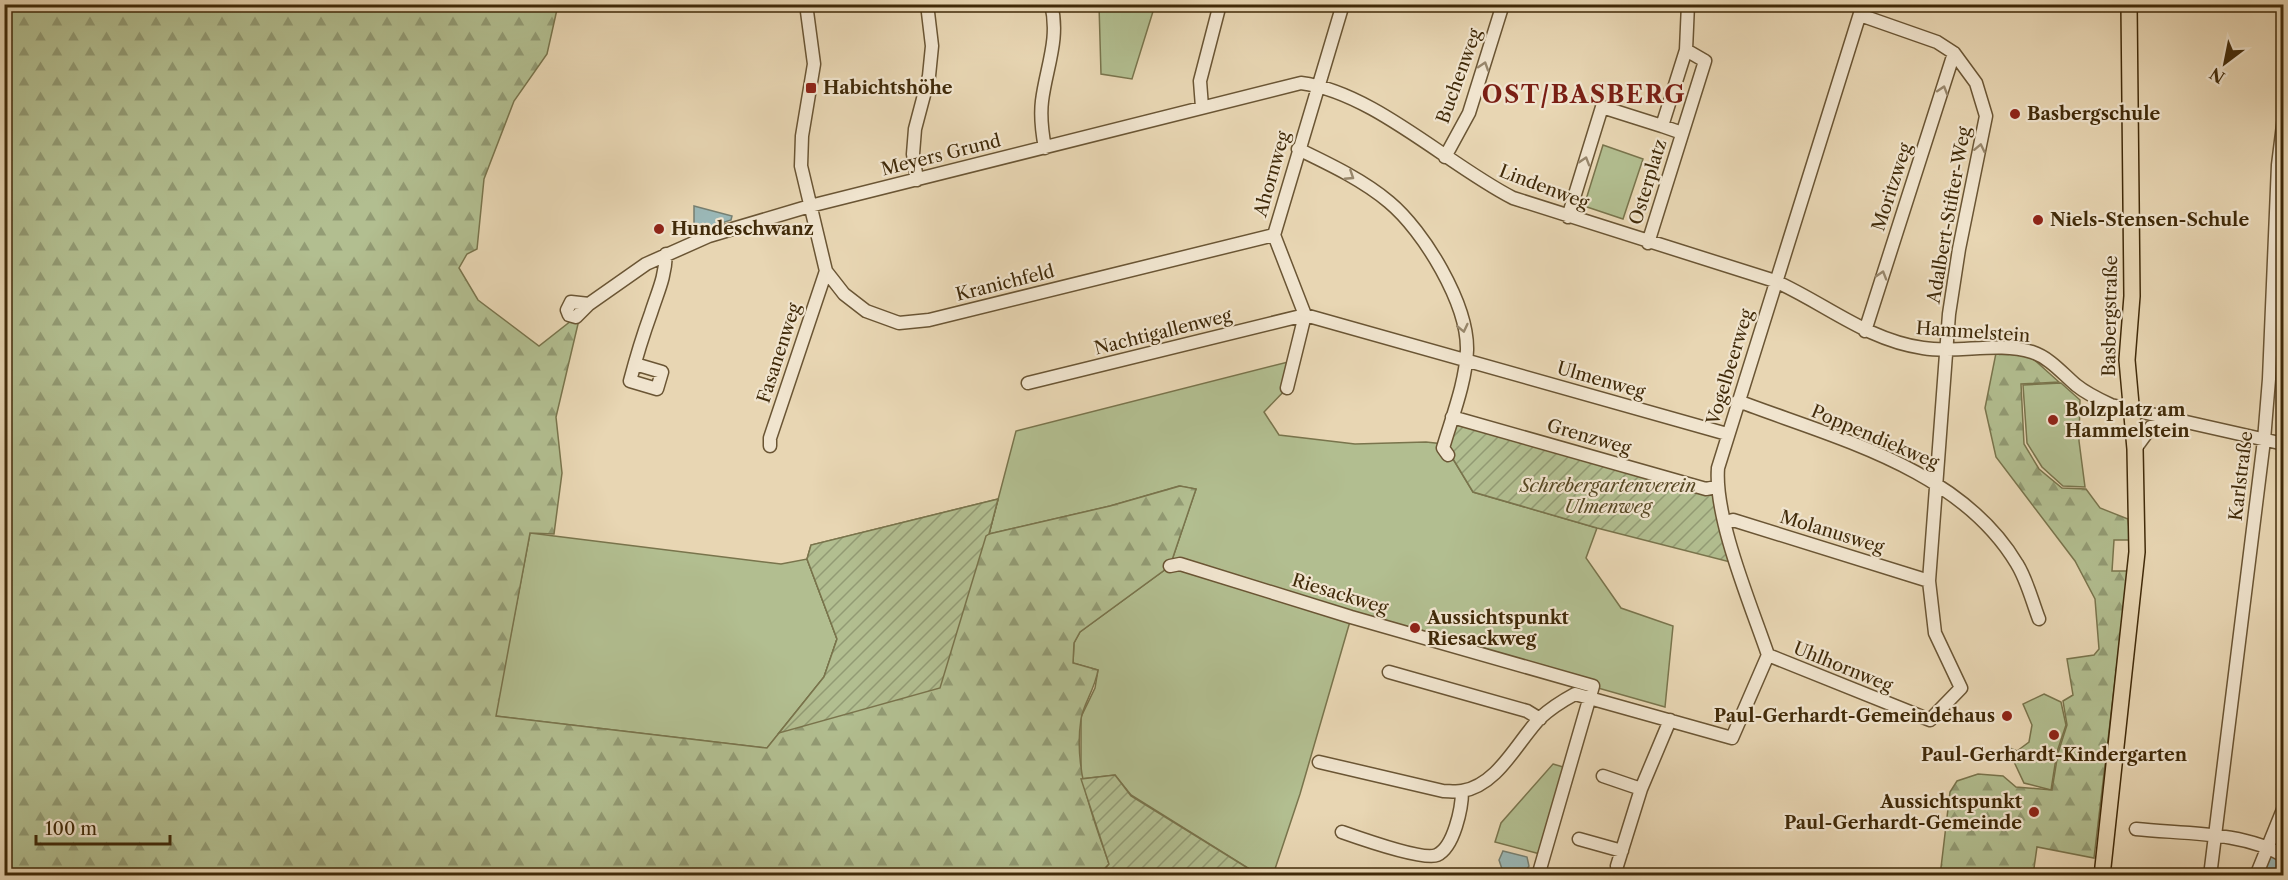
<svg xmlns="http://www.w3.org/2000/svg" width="2288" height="880" font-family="'Libre Caslon Text',serif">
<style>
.green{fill:#b2be90;stroke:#79744c;stroke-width:1.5}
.forest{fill:url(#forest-firs);stroke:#79744c;stroke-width:1.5}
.garden{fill:url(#garden-furrows);stroke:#79744c;stroke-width:1.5}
.water{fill:#9ab7b6;stroke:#767f71;stroke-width:1.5}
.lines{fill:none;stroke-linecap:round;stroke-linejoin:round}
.minor-casing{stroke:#6a5534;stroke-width:15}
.major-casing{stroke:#402a09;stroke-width:18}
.minor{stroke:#f0e4ce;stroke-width:12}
.major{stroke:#e8d6b3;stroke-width:15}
.oneway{stroke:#98876c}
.poi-dot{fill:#8f2418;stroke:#f0e4ce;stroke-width:2}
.labels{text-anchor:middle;stroke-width:4.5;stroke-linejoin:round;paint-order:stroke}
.street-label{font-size:18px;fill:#402a09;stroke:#f0e4ce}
.poi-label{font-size:18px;font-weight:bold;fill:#402a09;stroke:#f0e4ce;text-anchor:start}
.park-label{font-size:18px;font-style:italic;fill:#574824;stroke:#f0e4ce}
.district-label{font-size:24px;font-weight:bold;letter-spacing:1.5px;fill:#7a1f14;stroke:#f0e4ce}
</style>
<defs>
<pattern id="forest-firs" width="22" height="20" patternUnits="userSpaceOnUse" patternTransform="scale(1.5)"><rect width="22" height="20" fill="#b2be90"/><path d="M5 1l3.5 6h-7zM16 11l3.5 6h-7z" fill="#929b74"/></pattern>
<pattern id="garden-furrows" width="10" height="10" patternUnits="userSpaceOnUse" patternTransform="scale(1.5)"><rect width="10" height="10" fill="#b2be90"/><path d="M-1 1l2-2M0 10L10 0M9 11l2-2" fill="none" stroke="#929b74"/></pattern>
</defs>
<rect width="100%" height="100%" fill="#e8d6b3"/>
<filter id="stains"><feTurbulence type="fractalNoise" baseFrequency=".00333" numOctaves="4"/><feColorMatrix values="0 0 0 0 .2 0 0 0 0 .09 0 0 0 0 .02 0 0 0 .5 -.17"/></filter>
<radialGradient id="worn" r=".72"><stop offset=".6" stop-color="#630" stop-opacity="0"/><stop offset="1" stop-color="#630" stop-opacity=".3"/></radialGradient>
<path class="green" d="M1099,5H1155L1132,79L1101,74Z
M1603,145L1643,159L1623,219L1584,206Z
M1296,360L1287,388L1264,412L1279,435L1355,444L1426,442L1444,444L1473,492L1597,528L1586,558L1621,608L1673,626L1665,707L1351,618L1300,794L1273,875H1259L1131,795L1115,775L1081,779V717L1095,688L1098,670L1073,663L1074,643L1080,632L1170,566L1196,489L1179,486L1110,506L989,534L1016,431Z
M2061,383L2080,400L2079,441L2085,487L2063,486L2042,467L2027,443L2023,385Z
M530,533L781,564L807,559L837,639L824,677L767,748L495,716Z
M2044,694L2061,702L2066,725L2057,752L2051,790L2024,783L2007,747L2017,751L2029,742L2032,725L2023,704Z
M1553,764L1570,769L1544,855L1495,842L1501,823Z"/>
<path class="forest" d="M5,5H558L547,54L514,101L484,179L477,249L467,254L459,268L478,300L539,346L576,317L578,324L556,417L562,473L554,534L530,533L496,716L767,748L824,677L837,639L807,559L811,545L998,499L989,534L1110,506L1180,486L1196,489L1170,566L1080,632L1074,643L1073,663L1098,670C1095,689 1083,705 1081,719C1073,770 1093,817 1109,864L1099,875L5,876Z
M1996,353L2030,356L2059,382L2021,384L2024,444L2039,469L2062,488L2086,489L2100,508L2128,519L2130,540H2114L2112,571H2128L2094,858L2037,847L2033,875L1940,876L1950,792L1957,781L1978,774L2003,776L2016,787L2052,790L2058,753L2067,725L2063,701L2073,695L2067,659L2094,655L2099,649L2095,599L2075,561L1996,457L1985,408Z"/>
<path class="garden" d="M1452,417L1716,487L1738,564L1597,528L1473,492L1444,444Z
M998,499L989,534L986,536L940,688L779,733L824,677L837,639L807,559L811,545Z
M1115,775L1131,796L1259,875H1099L1109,864L1081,779Z"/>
<path class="water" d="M694,206L732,216L731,220L694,232Z
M1503,851L1527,857L1529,866L1523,875L1502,869L1499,860Z
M2270,851L2283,859V875L2260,876Z"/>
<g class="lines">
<g class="minor-casing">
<path id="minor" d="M806,4L814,64L802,136L801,166L826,271L844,294L866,311L899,323L929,320L1274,235
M1202,107L1200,81L1220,4
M1682,133L1662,126L1686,50L1688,4
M1045,148C1042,132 1040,117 1042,101C1046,68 1060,39 1051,4
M1298,149C1329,164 1363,180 1389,202C1424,231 1468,304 1467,350C1466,382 1452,417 1443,448L1448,455
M1445,157L1469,113L1503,4
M917,180L913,154L915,129L929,76L932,46L927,4
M1568,217L1602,107L1662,126
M1648,243L1705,61L1686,50
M589,304L576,317L569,315L567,310L571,302L589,304L646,264L709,236L810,206L1301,83C1373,92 1448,165 1513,198L1775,281C1826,304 1867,340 1923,348C1959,354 1997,341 2032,352C2050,358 2062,373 2076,385C2087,394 2098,399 2111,405L2284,444
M1865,331L1954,53
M635,364L662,372L657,389L630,381C636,358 643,335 651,313C658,291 665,278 666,254
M1028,383L1305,315L1727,434
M1287,388L1305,315L1274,235L1343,4
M1738,401C1835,438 1960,468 2017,564C2027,580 2032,601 2039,619
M1452,417L1706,489L1716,487
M770,446V438L826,271
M2135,449L2151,427L2171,420
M1725,522L1733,520L1929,581
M1170,566L1180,564L1351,617L1593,686L1538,876
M1768,655L1930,720L1961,688L1935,633L1929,581L1949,314L1959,249L1986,116L1976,83L1954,53L1937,42L1860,15
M1389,672L1527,711L1540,719
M1319,762L1443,791C1449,791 1456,792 1462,791C1498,785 1517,742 1540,718C1551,708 1562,701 1575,694L1732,738L1768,655C1751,605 1714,518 1718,468L1863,4
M1603,776L1641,789
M2136,829C2183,834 2243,831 2284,856
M1342,832C1359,838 1424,861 1437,855C1454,847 1462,808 1462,791
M1579,839L1622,851
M1617,866L1641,789L1670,720
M2210,876L2264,440L2269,379L2278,165L2284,117
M2256,876L2284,807"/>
</g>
<g class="major-casing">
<path id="major" d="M2102,876L2137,552L2135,449L2127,360L2132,296L2129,4"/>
</g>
<use href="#minor" class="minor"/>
<use href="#major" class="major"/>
</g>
<defs><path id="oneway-chevron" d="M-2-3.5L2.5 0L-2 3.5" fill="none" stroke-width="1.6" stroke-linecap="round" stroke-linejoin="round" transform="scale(1.5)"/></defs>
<g class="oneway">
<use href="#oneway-chevron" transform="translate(1484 66) rotate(-72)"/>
<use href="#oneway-chevron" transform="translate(1943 90) rotate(-73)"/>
<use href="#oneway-chevron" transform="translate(1980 148) rotate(-78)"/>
<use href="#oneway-chevron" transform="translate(1585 161) rotate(-73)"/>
<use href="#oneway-chevron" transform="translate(1350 176) rotate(33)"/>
<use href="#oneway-chevron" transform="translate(1882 275) rotate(-73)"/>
<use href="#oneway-chevron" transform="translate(1463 328) rotate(77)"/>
</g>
<g class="poi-dot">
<rect x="805" y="82" width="12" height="12" rx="3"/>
<circle cx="2015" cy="114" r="6"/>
<circle cx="2038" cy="220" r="6"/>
<circle cx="659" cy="229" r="6"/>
<circle cx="2053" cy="420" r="6"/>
<circle cx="1415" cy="628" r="6"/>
<circle cx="2007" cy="716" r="6"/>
<circle cx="2054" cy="735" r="6"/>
<circle cx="2034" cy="812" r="6"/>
</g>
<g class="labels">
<g class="street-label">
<text transform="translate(1459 76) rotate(-70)" y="6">Buchenweg</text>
<text transform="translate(941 155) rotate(-14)" y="6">Meyers Grund</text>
<text transform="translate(1272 174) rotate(-74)" y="6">Ahornweg</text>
<text transform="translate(1648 182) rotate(-73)" y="6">Osterplatz</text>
<text transform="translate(1544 187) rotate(21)" y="6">Lindenweg</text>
<text transform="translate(1892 187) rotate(-72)" y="6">Moritzweg</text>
<text transform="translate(1949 215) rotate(-80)" y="6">Adalbert-Stifter-Weg</text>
<text transform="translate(1005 283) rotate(-14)" y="6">Kranichfeld</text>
<text transform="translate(2110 316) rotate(-89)" y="6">Basbergstraße</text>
<text transform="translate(1163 332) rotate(-14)" y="6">Nachtigallenweg</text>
<text transform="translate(1973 332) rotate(4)" y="6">Hammelstein</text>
<text transform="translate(779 353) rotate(-72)" y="6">Fasanenweg</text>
<text transform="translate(1730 367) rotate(-73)" y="6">Vogelbeerweg</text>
<text transform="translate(1601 380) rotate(16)" y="6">Ulmenweg</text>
<text transform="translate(1589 437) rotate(16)" y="6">Grenzweg</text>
<text transform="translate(1875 437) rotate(23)" y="6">Poppendiekweg</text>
<text transform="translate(2241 476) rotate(-83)" y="6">Karlstraße</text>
<text transform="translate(1832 532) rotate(17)" y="6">Molanusweg</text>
<text transform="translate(1340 594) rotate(17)" y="6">Riesackweg</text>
<text transform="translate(1843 667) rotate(22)" y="6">Uhlhornweg</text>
</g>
<g class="poi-label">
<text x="823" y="94">Habichtshöhe</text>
<text x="2027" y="120">Basbergschule</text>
<text x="2050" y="226">Niels-Stensen-Schule</text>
<text x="671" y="235">Hundeschwanz</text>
<text x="2065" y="416">Bolzplatz am<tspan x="2065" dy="21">Hammelstein</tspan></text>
<text x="1427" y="624">Aussichtspunkt<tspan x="1427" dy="21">Riesackweg</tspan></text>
<text x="1995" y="722" text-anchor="end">Paul-Gerhardt-Gemeindehaus</text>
<text x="2054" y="761" text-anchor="middle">Paul-Gerhardt-Kindergarten</text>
<text x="2022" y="808" text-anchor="end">Aussichtspunkt<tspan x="2022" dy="21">Paul-Gerhardt-Gemeinde</tspan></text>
</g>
<g class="park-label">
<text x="1608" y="492">Schrebergartenverein<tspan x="1608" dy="21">Ulmenweg</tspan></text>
</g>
<g class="district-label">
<text x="1584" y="103">OST/BASBERG</text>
</g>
</g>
<rect width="2288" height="880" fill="none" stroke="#e8d6b3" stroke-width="24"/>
<rect x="6" y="6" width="2276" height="868" fill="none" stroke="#402a09" stroke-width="3"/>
<rect x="12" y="12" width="2264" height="856" fill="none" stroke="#402a09" stroke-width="1.5"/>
<g transform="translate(2225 63) rotate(212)" stroke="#f0e4ce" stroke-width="4.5" paint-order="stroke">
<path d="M0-4.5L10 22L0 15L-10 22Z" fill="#402a09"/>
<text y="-9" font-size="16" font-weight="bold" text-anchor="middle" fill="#402a09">N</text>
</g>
<path d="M36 835v9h134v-9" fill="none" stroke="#402a09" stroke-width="3"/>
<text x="45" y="835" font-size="18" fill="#402a09" stroke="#f0e4ce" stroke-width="4.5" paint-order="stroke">100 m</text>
<rect width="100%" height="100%" filter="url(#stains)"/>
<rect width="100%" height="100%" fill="url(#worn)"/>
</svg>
